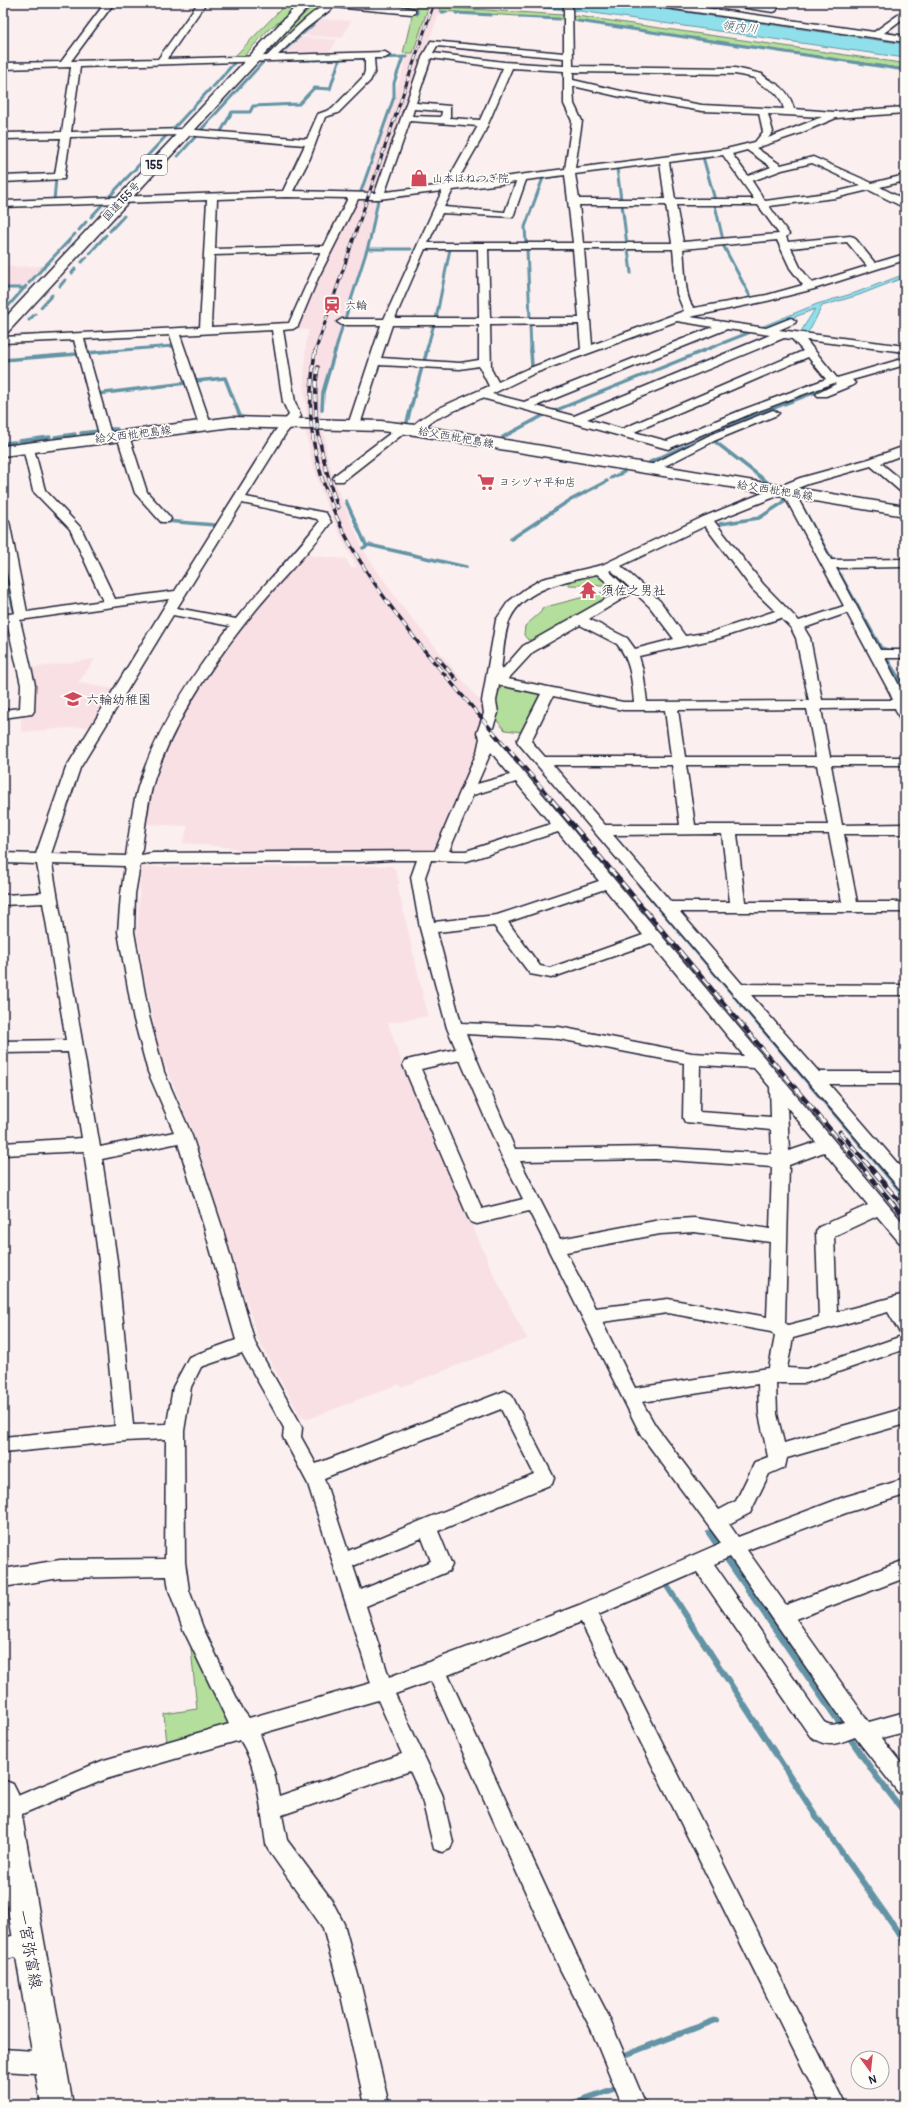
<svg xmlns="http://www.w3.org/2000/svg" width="908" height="2108" font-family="Pangolin,'Klee One',sans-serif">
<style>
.built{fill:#f9e0e5}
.green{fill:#b4de9b;stroke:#6b806b}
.water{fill:#90e0eb;stroke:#6494a5}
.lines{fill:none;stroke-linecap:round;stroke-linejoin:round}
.stream-far3{stroke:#6494a5;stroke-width:3}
.stream-far2{stroke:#6494a5;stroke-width:3.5}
.stream-far1{stroke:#6494a5;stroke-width:4.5}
.stream{stroke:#6494a5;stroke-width:6}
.minor-casing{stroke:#22223b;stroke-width:3}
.secondary-casing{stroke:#22223b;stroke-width:3}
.trunk-casing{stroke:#22223b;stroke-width:3}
.minor{fill:#fdfcf7;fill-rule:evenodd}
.secondary{fill:#fdfcf7;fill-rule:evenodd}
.trunk{fill:#fdfcf7;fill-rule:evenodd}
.rail-far2-casing{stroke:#22223b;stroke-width:3}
.rail-far1-casing{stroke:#22223b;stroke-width:3.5}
.rail-casing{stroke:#22223b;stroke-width:4.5}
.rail-far2{stroke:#fdfcf7;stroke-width:2;stroke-dasharray:5.5;stroke-linecap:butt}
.rail-far1{stroke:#fdfcf7;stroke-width:2.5;stroke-dasharray:7;stroke-linecap:butt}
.rail{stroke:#fdfcf7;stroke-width:3;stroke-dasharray:9;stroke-linecap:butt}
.labels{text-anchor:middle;stroke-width:3.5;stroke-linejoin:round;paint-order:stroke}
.far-poi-label{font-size:11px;fill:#22223b;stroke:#fdfcf7;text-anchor:start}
.far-street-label{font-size:11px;fill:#22223b;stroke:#fdfcf7}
.far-water-label{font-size:12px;font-style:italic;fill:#435b70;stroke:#fdfcf7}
.shield{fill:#fdfcf7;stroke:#646373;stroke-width:1}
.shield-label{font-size:12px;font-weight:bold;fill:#22223b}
.poi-label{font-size:13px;fill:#22223b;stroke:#fdfcf7;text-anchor:start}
.near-street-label{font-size:16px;fill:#22223b;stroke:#fdfcf7}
</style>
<rect width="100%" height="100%" fill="#fbefef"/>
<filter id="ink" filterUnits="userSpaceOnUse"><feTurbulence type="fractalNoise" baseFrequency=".025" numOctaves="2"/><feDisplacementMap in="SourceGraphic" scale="8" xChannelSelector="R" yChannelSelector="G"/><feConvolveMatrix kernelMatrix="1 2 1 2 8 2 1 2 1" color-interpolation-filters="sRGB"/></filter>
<g filter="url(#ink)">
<path class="built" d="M429,4L442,5L424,55L413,53Z
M320,19L351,21L342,38L302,35Z
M300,37L337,40L328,55L279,56Z
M408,54L424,56L376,195H361Z
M362,198L377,199L366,249L321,392V419L307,418L304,384L306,341L309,330L297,329L308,297L359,200Z
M43,266L23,287L3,288V267Z
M305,429H324L327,456L339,492L363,550L401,605L488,711L481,727L476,758L450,813L439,847L428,851L240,852L236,848L183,843L188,826L143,824L153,780L169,740L201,680L262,601L305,555L346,559L351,568L357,567L347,549L324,499L312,461Z
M95,659L78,683L116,689L93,726L21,732V715L29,709L36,708V684L33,668Z
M391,866L395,869L400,884H397L428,1016L388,1023L402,1063L493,1273L527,1339L401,1387L399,1384L308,1419L301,1417L259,1341L196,1140L158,1047L137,934L141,867Z"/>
<path class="green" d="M292,3H298L282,20L270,28L243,57L232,59L283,7H288Z
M315,3H331C310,21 287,35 270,55L263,56Z
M338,3H389L428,8L413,53H403L413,12Z
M441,7L562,15L564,16V19L439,11Z
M577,16L901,63L905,65V69L573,20V17Z
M599,573L620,592L536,640H528L524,635L525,626L541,612L542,608L603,592L606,589L603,586L569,585L568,582L570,579Z
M506,686L537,692L539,696L522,732L505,730L493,716L494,703L501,687Z
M191,1648L198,1650L230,1719L226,1727L167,1743L164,1714L197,1709Z"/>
<path class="water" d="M469,3H621L905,44V58L573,10Z
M905,274V277L859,295L822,306L811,328L806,334L800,333L815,309L762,330L756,329L817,304L855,293Z"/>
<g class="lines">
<path class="stream-far3" d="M287,7L291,3
M410,9L417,10V14
M442,12H447
M456,13L491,15
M103,17L114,3
M520,17L559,19
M578,21L905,70
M886,33L905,36
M302,34L325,14
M280,54L299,37
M372,58L407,57
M286,60H310
M314,60L365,58
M213,87L235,62
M172,130L210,89
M199,132L264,61
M219,135L232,112H250L253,106L299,104L314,88L330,89L339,61
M178,156L197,135
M698,158L703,157L715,200
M617,168L621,200
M360,194L394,97V83L403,57
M107,199L167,135
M54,201L56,178
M622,204L627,245
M715,205L723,240
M91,217L102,205
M79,230L86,222
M110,231L124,216
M751,242L777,240L780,246
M526,244L525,227L543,178L564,175
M723,245L751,298
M793,248L817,245
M367,249H411
M424,249H474
M489,249H549
M527,249L530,319
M552,249H572
M581,249H640
M628,249L631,273
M90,253L106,235
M82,262L87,257
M72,273L75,269
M29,283L75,234
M60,286L65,280
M3,288H25
M41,307L52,295
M3,312L26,286
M345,319L370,240L378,200
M436,319L450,249
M29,320L35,314
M530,324L531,352
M98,352L173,346
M335,352L343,324
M426,352L434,324
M700,352L748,333"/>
<path class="stream-far2" d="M531,351L532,366
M87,353L110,351
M3,360L77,354
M424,361L427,351
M196,381L225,378L240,416
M97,394L186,383
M322,410L323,392L335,351
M554,411L703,351
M407,422L422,367
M110,429H117
M81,433L99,431
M55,437L75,434
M503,437L544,415
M713,440L767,482
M19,441L50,437
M3,443L15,442
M650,462L742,420L836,384
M611,478L624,472
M346,501L366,545
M800,503L832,560
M165,521L215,525
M720,524L759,518L784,502L783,500
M511,539L567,502L607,481
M363,548L369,545L466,567
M5,563L8,581
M838,567L837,569L881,648L891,651
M8,582L14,612
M888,661L900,680
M903,687L905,690"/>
<path class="stream-far1" d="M640,885L905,1196"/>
<path class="stream" d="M709,1533L843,1728
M667,1586L814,1813L905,1942
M847,1734L876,1776L905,1813
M625,2055L716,2020
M567,2105L619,2087"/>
<g class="minor-casing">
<path id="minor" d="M105,3H114L71,61L158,59L198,3H206L167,59L267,56C282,42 309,12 327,4C336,0 403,6 415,9V13L412,14L334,7L304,30L278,55L385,52L390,55L385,58H374L375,71L370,81L338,113L325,117L310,158L293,191L375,193L423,55L431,41L564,53V3H572L573,66L735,68L762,74C766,79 770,80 775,83C786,89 791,98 794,109L834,112L905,107V113L836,118L798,134L756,148L781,165L813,157L872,183L905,175V181L880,187L905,200V208L869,190L835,198L769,206L789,234L786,237L788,242L850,236L854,237L875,263L905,254V260L814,289L767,301L690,317L766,328L791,318L796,321L795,323L779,330L905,346V352L806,340L837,378L905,358V365L852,380L855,383L853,385L826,396H818L816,394L836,384L834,383L750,414L668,449L482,398L432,421L419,432H411L409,430C422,412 468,396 489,386L479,366L460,369L379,365L360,425L354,428L350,427L348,425L381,325H342L337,322L342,319H384L442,191L379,199H358L318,278L298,326L293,329L283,330L295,402L301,416L286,433L246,497L326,513L331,522C314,547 292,568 272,591C225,644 179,710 155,777C147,802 145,829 141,855L153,853L435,851L477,752L480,738L477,733L484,713L482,701L496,620L508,602L525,589L542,579L602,565L703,517L800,478L869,459L905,446V454L881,463L905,483V493L901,492L871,466L808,484L790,491L797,497L831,560L905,559V567L836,568L880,650H905V658H885L905,697V721L900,720L895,708L821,709L830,757H905V765H831L842,825L905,824V834H844L857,902H905V912H680L742,984L905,985V995H751L819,1072H905V1084H829L905,1172V1189L899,1188L519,744L517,741L541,694L499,685L496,701L498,713L491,733L905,1225V1244L899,1242L877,1216L834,1236L837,1312L905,1294V1333L899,1331L888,1312L793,1338L787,1368L806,1369L905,1335V1349L806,1383H776L777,1414L784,1443L905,1408V1424L787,1458L785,1467L769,1474L750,1513L729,1524L738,1537L844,1497L905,1479V1495L846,1513L747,1550L786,1605L905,1560V1578L796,1619L869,1722L905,1712V1732L881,1738L905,1768V1795L898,1792L855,1737C836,1744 828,1749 810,1736L697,1572L598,1615L845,2105H821L581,1622L448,1675L576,1953L607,2013L646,2105H622L591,2029L560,1969L431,1681L395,1694L442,1794L453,1842L450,1849L442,1852L434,1849L421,1795L410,1771L282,1815L287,1840L331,1899L344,1924L361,1986L389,2105H365L339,1986L323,1928L269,1851L266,1844C261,1812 258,1767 240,1740L106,1779L3,1822V1802L104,1760L229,1724L183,1629L169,1590L167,1576L60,1578L3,1587V1569L60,1560L165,1559L166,1439L125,1441L3,1453V1437L115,1426L99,1261L84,1151L3,1155V1143L82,1138L68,1052L3,1053V1041L66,1040L43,903L3,905V895L42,893L37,864L3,863V853L36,854L66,768L169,599L20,620L35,685L34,711L32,714L3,718V710L20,708L21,685L7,622L3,623V615L15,613L3,553V517L9,521L27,612L103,601L70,529L33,491L23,448L25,445H33L45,490L81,528L115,599L175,591L275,431L289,415L283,402L272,330L180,335L211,425L205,428L199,425L170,335L84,339L112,438L106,442L100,438L74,340L3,343V337L200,327L207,200L3,207V201L283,191L305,145L184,135L70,137L64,179L3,182V176L55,174L61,138L3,139V133L62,132L71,67L3,69V63L61,62ZM437,46L564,58V66L504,62L433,53ZM365,58V71L363,77L332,109L318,114L307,139L184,129L71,132L80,67ZM431,58L503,68L480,120L450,118V106L416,103ZM512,68L564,71V104L572,121L565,169L456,183L482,138ZM573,72L735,74L755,78C763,92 777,83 784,109L702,105L621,91L573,80ZM573,86L621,97L702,111L759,113L763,132L755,142L726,149L575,168L582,121L574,104ZM414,109L442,111L441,117L412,116ZM768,114L822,117L768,138L773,132ZM410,121L478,126L445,185L385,192ZM747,150L771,167L748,176L732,154ZM723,155L754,199H675L669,162ZM660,163L665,199H579L575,174ZM812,163L861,186L835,192L765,201L752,181L782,170ZM565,175L573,243H428L442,213L513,217L526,180ZM516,182L505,212L444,207L453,190ZM286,197L348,198L324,246L215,249L217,199ZM579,205H666L672,243H583ZM676,205H758L779,234L683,242ZM777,240L790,268L803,285L767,295L694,308C684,299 685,263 683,249ZM847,242L867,266L812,283L800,267L791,248ZM425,249H478L479,318H395ZM488,249H573L579,318H490ZM584,249H673L677,294L684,311L592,345ZM321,252L289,323L211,327L214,255ZM677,321L713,327L524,402L492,394L535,373ZM579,324L581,349L527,369L498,382L491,369L490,325ZM392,325H479V360L460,363L381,358ZM727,329L770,335L574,416L536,406ZM784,338L792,339L803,351L622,429L587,419ZM808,357L826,379L742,410L667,441L634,432ZM780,495L786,499L844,606L799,621L763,584L714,521ZM242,503L317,519L319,522C293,556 262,586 236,619L177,608ZM705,526L753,590L775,611L712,632L685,636L660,601L621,566ZM611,570L650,607L674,639L635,649L627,638L589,619L632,593L609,571ZM597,574L618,592L523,646L501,671C503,656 504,632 510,619C524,588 567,581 597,574ZM847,613L890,693L893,700H822L810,638L804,628ZM173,615L230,626C194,672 160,723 141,778C132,803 130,830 126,856L51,854L80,768ZM781,618L791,628L796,638L809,701L647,702L643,671L639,656L720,638ZM580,625L617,644C631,661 632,681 634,702H623L508,679L533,652ZM553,696L623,710H665L671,757H545L531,741ZM807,709L816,757H685L678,710ZM491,752L510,775L477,784ZM553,765H672L680,825H605ZM686,765H817L828,825H695ZM516,782L551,824L466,851H449L473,795ZM558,832L599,881L497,915L434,922L425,877L431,860L467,861ZM722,834L730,902H671L613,835ZM737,834H829L842,902H745ZM392,860H417L411,877L420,928L447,1028L456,1049L411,1059L405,1061L403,1065L468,1217L471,1222L477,1224L529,1211L641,1435L721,1543L579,1605L389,1677L366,1606L449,1571L452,1565L438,1531L552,1484L554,1478L511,1394L505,1391L316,1464L301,1437L302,1428L300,1423L255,1343L222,1227L192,1136L164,1072L149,1016L134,932L135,894L140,865L153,863L359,862ZM52,864L125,866L121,894L118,932L133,1016L148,1072L174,1132L100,1147ZM605,889L643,935L550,968L540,966L508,922ZM494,926L530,974L551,978L651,943L744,1056L692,1053L559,1027L461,1023L437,932ZM466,1034L559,1039L684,1063L683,1118L685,1122L771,1130L772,1154L655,1147L515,1149ZM460,1060L501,1155L523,1199L482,1209L421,1069ZM700,1065L754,1068L770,1087L771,1117L699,1112ZM787,1107L816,1142L789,1151ZM178,1143L204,1227L236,1340L189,1357L173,1387L167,1424L133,1425L117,1261L102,1159ZM824,1152L868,1205L819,1227L816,1232L819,1317L788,1325L785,1323L789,1165ZM655,1159L772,1167L770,1229L694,1218L660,1220L560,1239L520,1161ZM694,1232L770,1242L767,1317L668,1299L595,1308L566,1252L660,1234ZM668,1313L771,1332L775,1336L769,1368L635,1388L602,1322ZM242,1353L284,1428L283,1437L308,1484L371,1683L249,1718L242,1709L203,1628L189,1590L185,1562L184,1431L191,1387L201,1367ZM758,1384L759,1414L768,1457L755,1462L736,1501L719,1510L655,1425L642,1402ZM501,1409L534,1474L348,1551L324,1478ZM422,1538L431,1561L361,1590L353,1566ZM730,1557L844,1722C836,1724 831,1727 824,1722L714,1564ZM378,1700L402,1754L279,1796L274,1772L260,1734Z
M649,3H671L874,32L905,10V17L884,33L905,36V42L653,6Z
M741,3L771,6L773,3H781L776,11L773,12L741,7Z
M773,410L779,413L777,415L716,440L653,472H645L643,469L708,436Z
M404,424L408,426L410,428L408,430L343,481H335L333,478L335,475L400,426Z
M123,432L129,436L147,492L169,516L171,519L169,522H161L135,493L117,436Z
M29,1932L37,1935L40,1943L37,1951L3,1960V1938Z
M3,2049L50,2052L58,2055L61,2063L58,2071L50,2074L3,2071Z"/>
</g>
<g class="secondary-casing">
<path id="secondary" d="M232,417L381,421L415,425L905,506V516L415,435L381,431L232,427L3,456V446Z
M3,1780L13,1784L18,1794L73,2105H41L3,1880Z"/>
</g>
<g class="trunk-casing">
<path id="trunk" d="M299,3H312L8,332L3,334V320Z"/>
</g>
<use href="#minor" class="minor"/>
<use href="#secondary" class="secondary"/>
<use href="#trunk" class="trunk"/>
<g class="rail-far2-casing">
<path id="rail-far2" d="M315,352L434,3"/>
</g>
<g class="rail-far1-casing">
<path id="rail-far1" d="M315,351C311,382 308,413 314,444C327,522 373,585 420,645C463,698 509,749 553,801
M318,367C310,414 323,464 338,508
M437,657L457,680"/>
</g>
<g class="rail-casing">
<path id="rail" d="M552,800L905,1218
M840,1132L905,1208"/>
</g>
<use href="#rail-far2" class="rail-far2"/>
<use href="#rail-far1" class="rail-far1"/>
<use href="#rail" class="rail"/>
</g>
</g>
<defs>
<g id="shop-bare" transform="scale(1.38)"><path d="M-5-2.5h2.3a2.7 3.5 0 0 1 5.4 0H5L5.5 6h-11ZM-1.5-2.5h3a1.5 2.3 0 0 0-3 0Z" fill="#d1495b" stroke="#fdfcf7" stroke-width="2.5" paint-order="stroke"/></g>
<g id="station-bare" transform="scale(1.38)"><path d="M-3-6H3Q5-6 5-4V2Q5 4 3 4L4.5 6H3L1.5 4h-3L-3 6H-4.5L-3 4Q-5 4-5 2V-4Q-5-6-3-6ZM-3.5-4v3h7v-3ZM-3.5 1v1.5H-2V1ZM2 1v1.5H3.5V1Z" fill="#d1495b" stroke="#fdfcf7" stroke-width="2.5" paint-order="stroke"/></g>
<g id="supermarket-bare" transform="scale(1.38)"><path d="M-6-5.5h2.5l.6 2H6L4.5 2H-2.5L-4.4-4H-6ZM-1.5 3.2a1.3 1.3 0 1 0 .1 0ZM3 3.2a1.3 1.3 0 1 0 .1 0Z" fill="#d1495b" stroke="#fdfcf7" stroke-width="2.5" paint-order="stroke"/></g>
<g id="temple-bare" transform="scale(1.38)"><path d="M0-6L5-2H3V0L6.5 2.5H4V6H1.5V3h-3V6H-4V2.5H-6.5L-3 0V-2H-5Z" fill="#d1495b" stroke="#fdfcf7" stroke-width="2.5" paint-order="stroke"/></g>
<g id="school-bare" transform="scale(1.38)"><path d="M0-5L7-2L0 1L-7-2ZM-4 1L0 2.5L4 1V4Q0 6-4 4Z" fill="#d1495b" stroke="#fdfcf7" stroke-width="2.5" paint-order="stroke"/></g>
</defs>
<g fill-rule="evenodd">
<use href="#shop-bare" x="419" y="178"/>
<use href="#station-bare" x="332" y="305"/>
<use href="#supermarket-bare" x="486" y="482"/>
<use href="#temple-bare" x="588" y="590"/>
<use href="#school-bare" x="73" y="699"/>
</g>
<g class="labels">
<g class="far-poi-label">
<text x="432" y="182">山本ほねつぎ院</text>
<text x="345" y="309">六輪</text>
<text x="499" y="486">ヨシヅヤ平和店</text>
</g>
<g class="far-street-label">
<text transform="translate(121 201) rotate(-47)" y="4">国道155号</text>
<text transform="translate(133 434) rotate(-7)" y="4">給父西枇杷島線</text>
<text transform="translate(456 437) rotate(10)" y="4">給父西枇杷島線</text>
<text transform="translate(775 490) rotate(9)" y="4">給父西枇杷島線</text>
</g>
<g class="far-water-label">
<text transform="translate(740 27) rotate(8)" y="4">領内川</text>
</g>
<rect class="shield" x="141" y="155" width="26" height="20" rx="3"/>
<g class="shield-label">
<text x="154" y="169">155</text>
</g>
<g class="poi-label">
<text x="601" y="595">須佐之男社</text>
<text x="86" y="704">六輪幼稚園</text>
</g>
<g class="near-street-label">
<text transform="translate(30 1949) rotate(80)" y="6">一宮弥富線</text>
</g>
</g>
<rect width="908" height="2108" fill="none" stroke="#fdfcf7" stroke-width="16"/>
<rect x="8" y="8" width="892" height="2092" fill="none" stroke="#22223b" stroke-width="1.5" filter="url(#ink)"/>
<g transform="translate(870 2070) rotate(165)"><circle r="19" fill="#fdfcf7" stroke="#a5a5ac"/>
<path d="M0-3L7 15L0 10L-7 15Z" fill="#d1495b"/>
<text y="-6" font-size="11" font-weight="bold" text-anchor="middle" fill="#22223b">N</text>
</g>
</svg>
